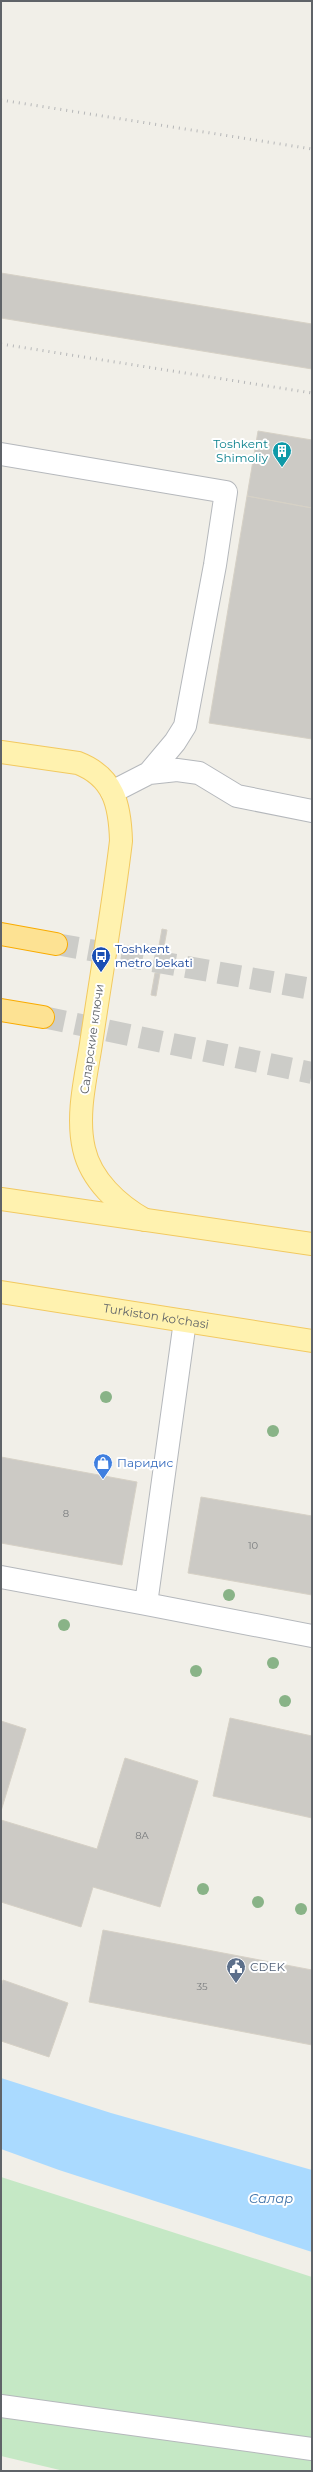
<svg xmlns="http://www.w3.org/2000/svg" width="313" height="2472" font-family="Montserrat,sans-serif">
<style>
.green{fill:#c5e8c5}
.water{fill:#aadaff}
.building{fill:#cccac5;stroke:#d6d1c6}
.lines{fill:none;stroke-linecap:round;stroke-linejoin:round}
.highway-tunnel{stroke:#ccccc8;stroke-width:22;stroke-dasharray:22 11;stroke-linecap:butt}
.minor-casing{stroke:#b5b8bc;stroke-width:24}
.major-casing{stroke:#f2c960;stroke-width:24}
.highway-casing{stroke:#f9ab00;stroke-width:24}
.minor{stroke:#fff;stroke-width:22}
.major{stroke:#fff2af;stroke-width:22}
.highway{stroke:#fde293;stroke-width:22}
.rail{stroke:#b6b7b8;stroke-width:3;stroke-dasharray:1 5;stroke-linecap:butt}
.tree{fill:#89b387}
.labels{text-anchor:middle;stroke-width:4;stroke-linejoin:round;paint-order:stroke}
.number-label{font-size:10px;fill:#7a7d7f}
.culture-label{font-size:12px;fill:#0d838f;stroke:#fff;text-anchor:end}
.transit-label{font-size:12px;fill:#164399;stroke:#fff;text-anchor:start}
.street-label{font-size:12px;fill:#5f6368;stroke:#fff}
.shop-label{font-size:12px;fill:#366cbe;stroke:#fff;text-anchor:start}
.service-label{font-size:12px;fill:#4e5e75;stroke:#fff;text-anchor:start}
.water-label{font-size:13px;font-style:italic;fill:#4174aa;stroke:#fff}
</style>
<rect width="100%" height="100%" fill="#f1efe8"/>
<path class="green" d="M1,2177L312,2277V2471H64L1,2456Z"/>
<path class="water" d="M1,2078L111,2113L312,2170V2252L59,2170L1,2149Z"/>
<path class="building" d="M1,273L312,324V369L1,318Z
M258,431L312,440V508L247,496Z
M247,496L312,508V739L209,723Z
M162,929L167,930L163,952L158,951Z
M155,973H160L156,996L151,995Z
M1,1457L137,1482L122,1565L1,1543Z
M201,1497L312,1516V1595L188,1573Z
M230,1718L312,1736V1818L213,1796Z
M1,1721L26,1729L1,1811Z
M125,1758L198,1781L160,1907L93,1887L81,1927L1,1902V1820L97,1849Z
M103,1930L312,1970V2045L89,2002Z
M3,1980L68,2003L49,2057L1,2041V1987Z"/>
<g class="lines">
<path class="highway-tunnel" d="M56,944L312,989
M43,1017L312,1073"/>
<g class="minor-casing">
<path id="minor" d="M1,454L226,492L215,565L185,726L175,742L149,773
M112,792L149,773L177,770L199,773L237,796L312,811
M185,1321L146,1604L312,1636
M1,1577L146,1604
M1,2406L312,2449"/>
</g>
<g class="major-casing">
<g id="major">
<path d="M1,752L78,763C114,777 120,805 121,841C113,908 101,976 91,1044C86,1077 76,1115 84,1149C91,1180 118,1205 145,1220"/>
<path d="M1,1199L312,1244"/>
<path id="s1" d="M1,1292L312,1341"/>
</g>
</g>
<g class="highway-casing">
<path id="highway" d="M1,934L56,944
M1,1010L43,1017"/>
</g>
<use href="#minor" class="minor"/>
<use href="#major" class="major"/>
<use href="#highway" class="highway"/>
<path class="rail" d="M1,100L312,149
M1,344L312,393"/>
</g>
<g class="tree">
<circle cx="106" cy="1397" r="6"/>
<circle cx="273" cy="1431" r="6"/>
<circle cx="229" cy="1595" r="6"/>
<circle cx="64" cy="1625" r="6"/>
<circle cx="273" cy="1663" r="6"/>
<circle cx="196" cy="1671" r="6"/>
<circle cx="285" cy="1701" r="6"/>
<circle cx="203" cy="1889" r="6"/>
<circle cx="258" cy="1902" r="6"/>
<circle cx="301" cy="1909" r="6"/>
</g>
<defs>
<g id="building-pin" transform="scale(1)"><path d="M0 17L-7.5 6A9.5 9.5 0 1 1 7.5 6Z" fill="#0f9aa8" stroke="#fff"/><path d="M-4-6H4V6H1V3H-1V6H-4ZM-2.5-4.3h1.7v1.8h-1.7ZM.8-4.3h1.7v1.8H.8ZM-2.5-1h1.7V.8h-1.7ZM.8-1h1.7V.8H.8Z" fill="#fff"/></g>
<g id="bus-pin" transform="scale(1)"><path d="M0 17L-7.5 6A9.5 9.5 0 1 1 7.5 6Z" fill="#1a4fb4" stroke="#fff"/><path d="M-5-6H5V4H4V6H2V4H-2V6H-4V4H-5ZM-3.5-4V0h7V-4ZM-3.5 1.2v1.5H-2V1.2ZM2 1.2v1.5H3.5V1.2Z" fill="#fff"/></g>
<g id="shop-pin" transform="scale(1)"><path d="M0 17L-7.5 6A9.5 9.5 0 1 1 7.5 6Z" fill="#3f7fe0" stroke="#fff"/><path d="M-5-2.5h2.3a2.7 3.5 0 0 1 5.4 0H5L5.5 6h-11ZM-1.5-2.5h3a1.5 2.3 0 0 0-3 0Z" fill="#fff"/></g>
<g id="civic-pin" transform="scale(1)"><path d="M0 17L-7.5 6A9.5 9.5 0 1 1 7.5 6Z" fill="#5c6f8a" stroke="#fff"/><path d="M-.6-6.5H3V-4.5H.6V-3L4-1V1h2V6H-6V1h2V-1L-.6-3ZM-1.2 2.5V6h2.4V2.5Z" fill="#fff"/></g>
</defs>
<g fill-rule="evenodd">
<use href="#building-pin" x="282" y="451"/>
<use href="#bus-pin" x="101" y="956"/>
<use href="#shop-pin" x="103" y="1463"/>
<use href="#civic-pin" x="236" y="1967"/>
</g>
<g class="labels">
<g class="number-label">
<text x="66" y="1517">8</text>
<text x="253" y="1549">10</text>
<text x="142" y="1839">8A</text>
<text x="202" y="1990">35</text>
</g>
<g class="culture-label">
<text x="268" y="448">Toshkent<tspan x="268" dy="14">Shimoliy</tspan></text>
</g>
<g class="transit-label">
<text x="115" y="953">Toshkent<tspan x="115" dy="14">metro bekati</tspan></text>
</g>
<g class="street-label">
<text transform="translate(92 1039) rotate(-82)" y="4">Саларские ключи</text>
<text dy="4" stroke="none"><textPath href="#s1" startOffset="157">Turkiston ko'chasi</textPath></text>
</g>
<g class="shop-label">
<text x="117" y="1467">Паридис</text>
</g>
<g class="service-label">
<text x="250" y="1971">CDEK</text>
</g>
<g class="water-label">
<text x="271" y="2203">Салар</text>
</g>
</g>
<rect width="313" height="2472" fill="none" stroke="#5f6368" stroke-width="4"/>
</svg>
